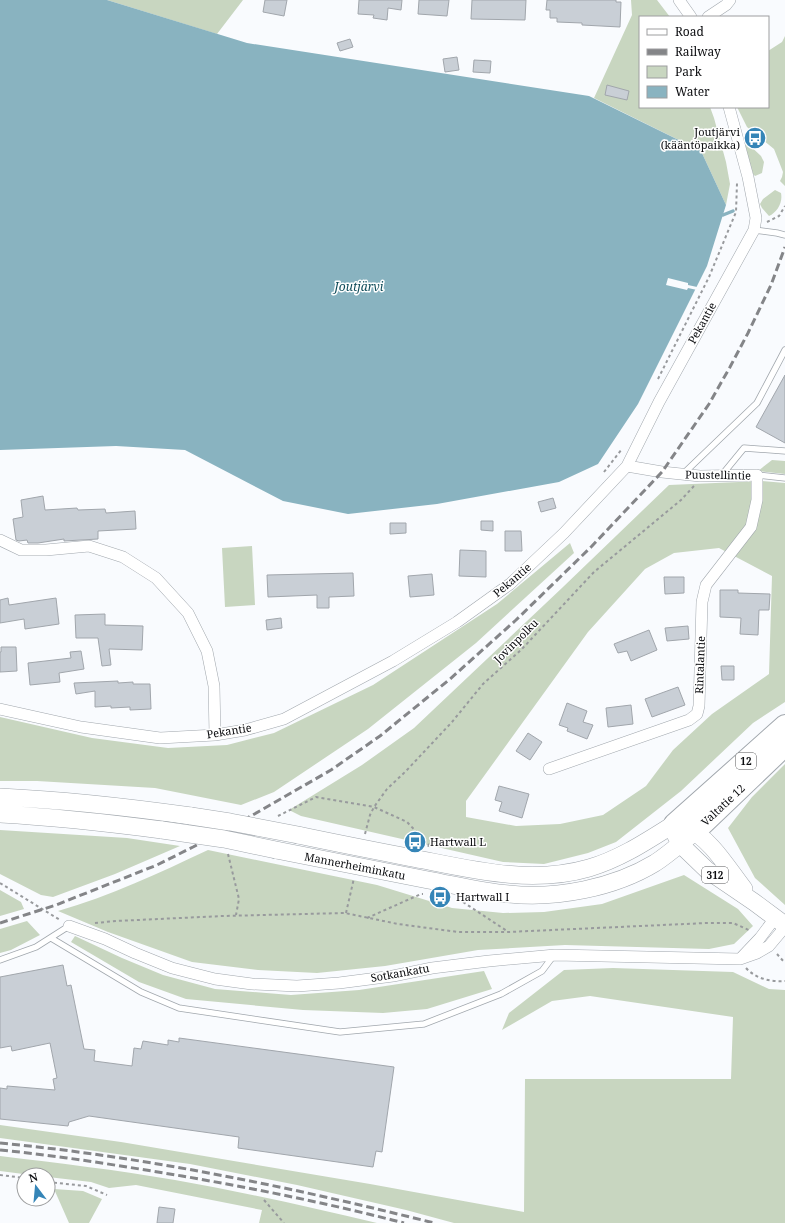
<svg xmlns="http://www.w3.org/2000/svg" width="785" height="1223" font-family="'Noto Serif',serif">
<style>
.green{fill:#c8d6c0;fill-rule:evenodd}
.water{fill:#89b3c0}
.pier{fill:#f9fbfe}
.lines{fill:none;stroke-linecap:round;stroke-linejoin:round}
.stream{stroke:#89b3c0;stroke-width:3.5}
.building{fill:#c9cfd6;stroke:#a1a6ac}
.lane-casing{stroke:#a1a7ad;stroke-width:7}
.street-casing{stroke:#a1a7ad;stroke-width:12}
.primary-casing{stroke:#a1a7ad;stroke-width:18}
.highway-casing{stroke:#a1a7ad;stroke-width:22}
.path{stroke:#989a9d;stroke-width:2;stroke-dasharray:3 3;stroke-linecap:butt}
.lane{stroke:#fff;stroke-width:5.5}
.street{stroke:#fff;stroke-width:11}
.primary{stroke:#fff;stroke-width:17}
.highway{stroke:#fff;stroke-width:20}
.rail{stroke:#848588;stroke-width:3;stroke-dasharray:8 4;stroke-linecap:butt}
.primary-bridge-casing{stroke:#a1a7ad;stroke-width:18;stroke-linecap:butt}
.primary-bridge{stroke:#fff;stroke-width:17}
.labels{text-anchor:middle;stroke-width:3;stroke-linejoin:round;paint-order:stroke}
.shield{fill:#fff;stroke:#545557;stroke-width:1}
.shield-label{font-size:10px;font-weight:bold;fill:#0b0c0f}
.poi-label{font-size:11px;fill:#0b0c0f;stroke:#fff;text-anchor:start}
.street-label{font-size:11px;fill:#0b0c0f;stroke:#fff}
.water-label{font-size:12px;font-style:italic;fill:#0e4b59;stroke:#fff}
</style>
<rect width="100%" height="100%" fill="#f9fbfe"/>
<path class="green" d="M107,0H243L217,34Z
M631,0H657L670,17H640V107H710L714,118L726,162L730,184L726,205L701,151L594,98L632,15Z
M785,36V186L780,181L782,177L783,172L774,149L747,127L737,107H768V51L782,42Z
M745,141L761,156L764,162L762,173L755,176L753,174L744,142Z
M775,190L781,193C783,203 777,212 769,216L762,208L760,204L763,199Z
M772,460L785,461V474L758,471Z
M762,481L785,483V702L753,723L681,791L616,842L588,853L544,864L503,862L301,816L289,810L362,765L414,728L563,587L669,485ZM719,548L772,576L769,674L712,714L673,750L646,786L603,815L560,824L516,826L466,817V801L588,632L645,569L674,553Z
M570,543L574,553L476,643L368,729L274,792L241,805L155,788L37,781H0V717L92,738L168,748L227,745L274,733L373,685L497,604Z
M252,546L255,605L225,607L222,548Z
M785,764V905L755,878L728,828L752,797Z
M0,830L127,838L180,846L115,874L53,897L41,895L0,874Z
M208,850L377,885L452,908L503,913L544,912L602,904L684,875L738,909L753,926L734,944L709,949L565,945L478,950L385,966L317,973L258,970L192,962L108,932L58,911C110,896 159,873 208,850Z
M0,890L21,902L24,909L0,916Z
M27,921L40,935L11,950L0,953V929Z
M75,936L122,958L163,975L215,989L291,995L359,990L484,971L492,989L427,1009L383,1013L303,1010L186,999L139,982L71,942Z
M613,968L733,972L769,989L785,990V1223H454L406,1210L297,1185L190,1164L0,1138V1125L121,1142L370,1184L524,1212L525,1079H731L733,1017L590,996L552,1001L502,1030L509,1013L564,970Z
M0,1156C58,1163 117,1170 175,1180C243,1192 310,1207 377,1223H259L262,1210L136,1185L109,1188L91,1182L48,1177V1175H31L0,1171Z
M54,1189L83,1191L102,1199L89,1223H69Z"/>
<path class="water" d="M0,0H107L247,43L589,96L701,151L726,205L707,266L638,404L598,464L559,482L437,504L348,514L283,501L185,450L116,446L0,450Z"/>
<path class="pier" d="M668,278L688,283V285L697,287V290L688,288L687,290L666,285Z"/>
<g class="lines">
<path class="stream" d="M723,215L733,211"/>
</g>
<path class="building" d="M265,0H287L284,16L263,12Z
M359,0H402L401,10L388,8L387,20L373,18L374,15L358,14Z
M419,0H449L447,16L418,14Z
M472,0H526L525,20L471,19Z
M547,0H616V2H621L620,27L582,25V23L557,22V18H550V10H546Z
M350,39L353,47L340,51L337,43Z
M457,57L459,70L445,72L443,59Z
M474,60L491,61L490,73L473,72Z
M607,85L629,91L627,100L605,95Z
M785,375V443L756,427Z
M43,496L45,510L77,508L78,510L105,509L106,513L135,511L136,529L98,531V539L64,541V539L38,543H28L27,540L19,541L16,540L13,519L23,517L21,500Z
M553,498L556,508L541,512L538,502Z
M481,521H493V531L481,530Z
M390,523H406V533L390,534Z
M505,531H521L522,551H505Z
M460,550L486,551V577L459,576Z
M353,573L354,596L329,597V608H317V595L268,597L267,575Z
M432,574L434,595L410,597L408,576Z
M664,577H684V593L665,594Z
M720,590H738V593L770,594L769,610H759L758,635L740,634L741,618L720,617Z
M8,598L9,605L56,598L59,624L25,629L24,619L0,623V600Z
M105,614V625L143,626L142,650L109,649L111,665L102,666L98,638H76L75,615Z
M281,618L282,628L267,630L266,620Z
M688,626L689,639L667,641L665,628Z
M649,630L657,650L631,661L627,651L618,653L614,644Z
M1,647H16L17,671L0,672V652H1Z
M81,651L84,669L59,673L60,682L30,685L28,663L71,658L70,652Z
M721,666H734V680H722Z
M118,681V683L133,682V684H150L151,709L130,710V707L111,708V706L95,707V691L76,694L74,683Z
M678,687L685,705L652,717L645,699Z
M567,703L587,711L583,722L593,725L587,739L567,731L568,728L559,725Z
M631,705L633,724L608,727L606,708Z
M528,733L542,742L530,760L516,751Z
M499,786L529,794L522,818L499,811L502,802L495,800Z
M63,965L67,986L71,985L84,1049L95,1050L94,1061L132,1066L134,1048L141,1049L143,1041L168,1045V1040L179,1042V1038L394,1067L382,1152L376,1151L373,1167L238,1148L239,1137L89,1116L69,1122L68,1126L0,1119V1088L7,1089V1086L55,1090L53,1079L57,1078L50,1043L12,1051L11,1046L0,1048V977Z
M159,1207L175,1209L173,1223H157Z"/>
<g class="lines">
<g class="lane-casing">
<path id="lane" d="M754,230L777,233L785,235
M683,474L757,403L785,350
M757,475L785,478
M721,476L744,448L785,451
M51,938L141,992L179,1008L340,1032L424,1024L501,994L542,971L554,955
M0,960L36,947L69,926"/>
</g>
<g class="street-casing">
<path id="street" d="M679,0L691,17
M708,17L726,5L730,0
M0,540L21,550H46L89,546L123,557L156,578L188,613L207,651L214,686L215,735
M0,709L81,727L160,738L215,735L245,730L284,719L393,661L457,622L510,584L564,533L627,466L659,402L754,230L756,218L748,177L729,107
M549,769L689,720L697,714L699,706L702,602L706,585L751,527L757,500V475L700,476L662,472L627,466
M69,926L105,939L135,953L172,968L215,979L252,984L297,986L339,983L393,976L432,968L489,961L555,955L740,959L757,953L769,946L785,927
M742,957L760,938L775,918"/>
</g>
<g class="primary-casing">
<path id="primary" d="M0,797C64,800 127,807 191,816
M0,814C54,817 108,823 162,830
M686,827C711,839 727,867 744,889
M675,834L680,844L707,870L754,902L785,925
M298,835C340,844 382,852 423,860C478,871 534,884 589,868C620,859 647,841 674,824
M276,850C327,860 377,870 428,880C455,885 482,892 509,894C556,899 614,888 655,863C669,854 682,842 696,831"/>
</g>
<g class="highway-casing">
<path id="highway" d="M674,824L785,725
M696,831L785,746"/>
</g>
<path class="path" d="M767,222L779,216L785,206
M658,379L709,277L736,212L737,183
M604,472L622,449
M278,816L316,797L374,807L407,822L429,845
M365,834L370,815L374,807L387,789L406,771L452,722L483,684L521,650L594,572L681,500L694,486
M410,842H415L433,847
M228,854L239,899L236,915
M0,883L60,920
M463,902L507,931
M346,913L354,878
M367,918L421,894H423
M95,923L116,921L223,916L345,913L398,924L458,932H508L707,923H733L751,931
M777,954L785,963
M746,968C756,979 771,982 785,981
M0,1175L24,1178
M48,1182L86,1186L107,1195
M264,1200L284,1223"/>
<use href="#lane" class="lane"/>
<use href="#street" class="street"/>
<use href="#primary" class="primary"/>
<use href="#highway" class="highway"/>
<path class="rail" d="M0,923L56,905L157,865L193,847L251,816L331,770L380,736L450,679L516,620L592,546L662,472L709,404L730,367L748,333L771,285L785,247
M0,1143C146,1157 291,1187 434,1223
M0,1150C61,1156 122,1166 182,1176C257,1189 331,1204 404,1223"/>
<g class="primary-bridge-casing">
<path id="primary-bridge" d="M191,816L230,822L298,835
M162,830L224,839L276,850"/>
</g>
<use href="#primary-bridge" class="primary-bridge"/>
</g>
<defs>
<g id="bus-disc" transform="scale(1.15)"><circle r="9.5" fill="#3585b7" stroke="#fff"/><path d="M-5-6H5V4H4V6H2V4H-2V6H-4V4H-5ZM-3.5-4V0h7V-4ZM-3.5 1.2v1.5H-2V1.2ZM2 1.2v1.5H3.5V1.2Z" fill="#fff"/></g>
</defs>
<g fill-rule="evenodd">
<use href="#bus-disc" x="755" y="138"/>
<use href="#bus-disc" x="415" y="842"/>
<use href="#bus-disc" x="440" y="897"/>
</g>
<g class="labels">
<g class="shield">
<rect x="736" y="753" width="20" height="16" rx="3"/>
<rect x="702" y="867" width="26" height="16" rx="3"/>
</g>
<g class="shield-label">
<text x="746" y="765">12</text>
<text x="715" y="879">312</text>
</g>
<g class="poi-label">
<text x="740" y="136" text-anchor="end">Joutjärvi<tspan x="740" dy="13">(kääntöpaikka)</tspan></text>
<text x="430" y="846">Hartwall L</text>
<text x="456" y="901">Hartwall I</text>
</g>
<g class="street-label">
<text transform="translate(702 323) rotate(-61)" y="4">Pekantie</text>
<text transform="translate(718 475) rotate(1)" y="4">Puustellintie</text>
<text transform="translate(512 580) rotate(-40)" y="4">Pekantie</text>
<text transform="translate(516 641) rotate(-45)" y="4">Jovinpolku</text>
<text transform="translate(700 665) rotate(-88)" y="4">Rintalantie</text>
<text transform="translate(229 731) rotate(-9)" y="4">Pekantie</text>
<text transform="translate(723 805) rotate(-43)" y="4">Valtatie 12</text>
<text transform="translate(355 866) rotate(11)" y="4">Mannerheiminkatu</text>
<text transform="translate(400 973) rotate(-10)" y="4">Sotkankatu</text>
</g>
<g class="water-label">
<text x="359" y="291">Joutjärvi</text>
</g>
</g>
<rect x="639" y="16" width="130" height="92" fill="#ffffff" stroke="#9d9e9f"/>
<rect x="647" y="29" width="20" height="6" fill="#ffffff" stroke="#9d9e9f"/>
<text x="675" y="36" font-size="12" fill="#0b0c0f">Road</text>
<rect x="647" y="49" width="20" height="6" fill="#848588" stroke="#9d9e9f"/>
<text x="675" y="56" font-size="12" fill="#0b0c0f">Railway</text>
<rect x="647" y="66" width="20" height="12" fill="#c8d6c0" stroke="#9d9e9f"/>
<text x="675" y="76" font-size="12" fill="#0b0c0f">Park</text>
<rect x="647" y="86" width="20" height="12" fill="#89b3c0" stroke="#9d9e9f"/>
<text x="675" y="96" font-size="12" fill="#0b0c0f">Water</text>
<g transform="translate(36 1187) rotate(344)"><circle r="19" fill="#ffffff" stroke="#9d9e9f"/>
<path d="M0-3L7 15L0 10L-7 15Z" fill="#3585b7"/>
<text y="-6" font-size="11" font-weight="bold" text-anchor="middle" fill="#0b0c0f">N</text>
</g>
</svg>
